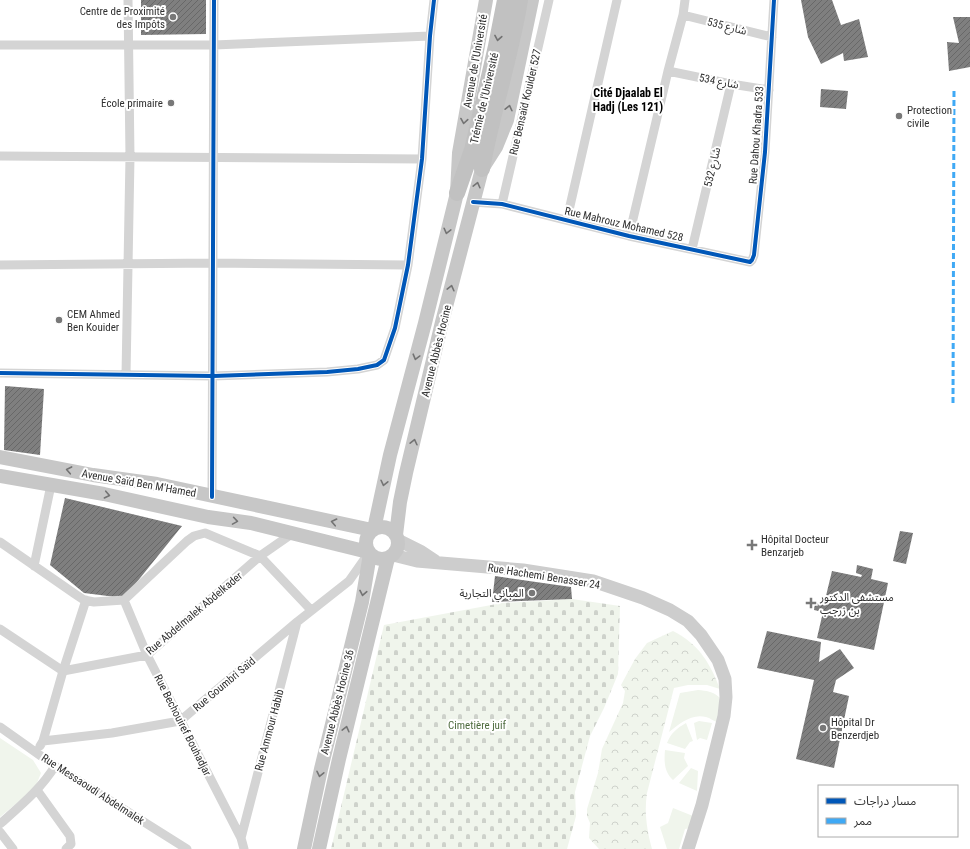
<svg xmlns="http://www.w3.org/2000/svg" width="970" height="849" font-family="'Roboto Condensed','Noto Sans Arabic',sans-serif">
<style>
.forest{fill:url(#forest-crowns)}
.cemetery{fill:url(#cemetery-stones)}
.garden{fill:#f0f5ec}
.building{fill:url(#building-hatch)}
.lines{fill:none;stroke-linecap:round;stroke-linejoin:round}
.street{stroke:#d4d4d4;stroke-width:9}
.secondary{stroke:#cdcdcd;stroke-width:13}
.primary{stroke:#c7c7c7;stroke-width:14}
.highway{stroke:#c1c1c1;stroke-width:16}
.quiet{stroke:#3fa9f5;stroke-width:3;stroke-dasharray:6 3;stroke-linecap:butt}
.cycleway-casing{stroke:#fff;stroke-width:6}
.cycleway{stroke:#0057b8;stroke-width:4}
.oneway{stroke:#717171}
.oneway2{stroke:#737373}
.poi-dot{fill:#787878;stroke:#fff;stroke-width:1.5}
.labels{text-anchor:middle;stroke-width:4;stroke-linejoin:round;paint-order:stroke}
.poi-label{font-size:11px;fill:#2f2f2f;stroke:#fff;text-anchor:start}
.street-label{font-size:11px;fill:#2f2f2f;stroke:#fff}
.park-label{font-size:11px;fill:#4d6b3d;stroke:#fff}
.neighbourhood-label{font-size:12px;font-weight:bold;fill:#000;stroke:#fff}
</style>
<defs>
<pattern id="forest-crowns" width="20" height="18" patternUnits="userSpaceOnUse"><rect width="20" height="18" fill="#f0f5ec"/><path d="M2 6a3 3 0 1 1 6 0M12 15a3 3 0 1 1 6 0" fill="none" stroke="#ced2cb"/></pattern>
<pattern id="cemetery-stones" width="16" height="16" patternUnits="userSpaceOnUse"><rect width="16" height="16" fill="#f0f5ec"/><path d="M2 7V4a2 2 0 0 1 4 0v3zM10 15v-3a2 2 0 0 1 4 0v3z" fill="#ced2cb"/></pattern>
<pattern id="building-hatch" width="6" height="6" patternUnits="userSpaceOnUse"><rect width="6" height="6" fill="#7f7f7f"/><path d="M-1 1l2-2M0 6l6-6M5 7l2-2" fill="none" stroke="#686868"/></pattern>
</defs>
<rect width="100%" height="100%" fill="#fff"/>
<path class="forest" d="M673,631C699,644 710,663 720,689L707,685H688L674,688L647,793C644,813 647,830 652,849H599L589,838L590,823L587,816V809L598,773L602,749L623,703L625,691L621,685L635,659L647,643Z"/>
<path class="cemetery" d="M572,599L620,606L618,674L604,708L590,736L575,792L576,816L567,849H331L384,625L502,603Z"/>
<path class="garden" d="M698,690C707,691 712,691 719,697L720,714L718,723C714,721 710,718 706,717C692,713 679,724 669,732L680,693Z
M699,721L712,723L707,740L700,738L697,740L694,723Z
M686,723L693,741L690,742L685,749L667,743C671,733 677,728 686,723Z
M0,738L33,760L41,773L35,788L0,817Z
M665,750L685,753L684,758L688,766L673,780C664,772 664,761 665,750Z
M691,768L698,771L697,791L679,783Z
M673,808L693,816L690,828L685,829L679,849H667L660,827L668,823Z"/>
<path class="building" d="M141,0H206V34L141,35Z
M801,0H832L841,25L859,19L868,57L844,61L843,53L821,64L808,37Z
M953,17H970V67L949,71L947,42L959,43Z
M821,89L848,91L846,109L820,107Z
M5,386L44,389L40,455L4,450Z
M65,498L182,526L124,598L84,593L50,565Z
M900,531L913,533L906,564L893,561Z
M857,565L873,569L871,579L888,583L874,650L817,638L823,612L814,610L815,603L824,604L832,571L861,577L862,575L856,573Z
M495,576L571,587L572,599L492,602Z
M767,631L821,642L819,662L840,649L854,668L836,680L833,692L849,696L834,768L796,759L814,680L757,668Z"/>
<g class="lines">
<path class="street" d="M683,15L772,37
M0,45H214L430,36
M668,71L731,84L769,90
M0,156L422,159
M473,202L502,204L629,236L750,262L752,260L754,255L765,152L774,0
M502,204L549,0
M567,219L617,0
M629,236L668,71L683,15L685,0
M692,249L731,84
M0,265L213,263L408,265
M0,373L213,376L327,372L358,369L377,365L384,360L395,328L408,265L422,159L430,36L434,0
M126,375L130,157L128,0
M212,497L214,0
M0,542L75,594L84,600L94,602L124,600L187,541L194,536L205,533L260,556L311,610
M34,566L51,485
M124,600L147,655L241,838L244,849
M0,629L63,671L147,655L260,556L293,533
M0,727L55,766L187,849
M43,741L112,733L180,721L297,622L349,581L368,554
M40,746L43,741L63,671L86,600
M37,790L70,836L71,844L66,849
M0,824C20,806 41,789 55,766
M0,832L13,849
M241,838L297,622"/>
<path class="secondary" d="M398,540L420,551L435,561
M393,555L417,561L523,570L593,581L643,598L670,610L688,621L701,635L718,660L725,679L726,697L724,716L702,805L688,849"/>
<path class="primary" d="M0,457L93,475L157,484L372,530
M0,476L104,494L208,517L251,523L368,552
M366 543a16 16 0 1 1 32 0a16 16 0 1 1-32 0Z
M374,529L390,455L425,323L457,193L459,153L486,0
M396,535L400,502L406,473L442,322L482,169L496,147L507,120L532,0
M304,849L321,769L362,602L370,554
M319,849L339,759L388,558"/>
<path class="highway" d="M482,169C492,112 511,57 520,0
M457,193L472,150L496,46L505,0"/>
<path class="quiet" d="M953,403L954,90"/>
<g class="cycleway-casing">
<path id="cycleway" d="M473,202L502,204L629,236L750,262L752,260L754,255L765,152L774,0
M0,373L213,376L327,372L358,369L377,365L384,360L395,328L408,265L422,159L430,36L434,0
M212,497L214,0"/>
</g>
<use href="#cycleway" class="cycleway"/>
</g>
<defs><path id="oneway-chevron" d="M-2-3.5L2.5 0L-2 3.5" fill="none" stroke-width="1.6" stroke-linecap="round" stroke-linejoin="round"/></defs>
<use class="oneway" href="#oneway-chevron" transform="translate(498 38) rotate(100)"/>
<g class="oneway2">
<use href="#oneway-chevron" transform="translate(509 108) rotate(-77)"/>
<use href="#oneway-chevron" transform="translate(464 121) rotate(99)"/>
<use href="#oneway-chevron" transform="translate(477 185) rotate(-76)"/>
<use href="#oneway-chevron" transform="translate(447 231) rotate(104)"/>
<use href="#oneway-chevron" transform="translate(451 288) rotate(-76)"/>
<use href="#oneway-chevron" transform="translate(416 357) rotate(105)"/>
<use href="#oneway-chevron" transform="translate(414 442) rotate(-77)"/>
<use href="#oneway-chevron" transform="translate(69 470) rotate(-169)"/>
<use href="#oneway-chevron" transform="translate(384 483) rotate(103)"/>
<use href="#oneway-chevron" transform="translate(107 495) rotate(12)"/>
<use href="#oneway-chevron" transform="translate(235 521) rotate(9)"/>
<use href="#oneway-chevron" transform="translate(334 522) rotate(-168)"/>
<use href="#oneway-chevron" transform="translate(363 593) rotate(101)"/>
<use href="#oneway-chevron" transform="translate(346 729) rotate(-76)"/>
<use href="#oneway-chevron" transform="translate(320 774) rotate(102)"/>
</g>
<g class="poi-dot">
<circle cx="173" cy="17" r="4"/>
<circle cx="171" cy="103" r="4"/>
<circle cx="899" cy="116" r="4"/>
<circle cx="59" cy="320" r="4"/>
<path d="M750 539h4v4h4v4h-4v4h-4v-4h-4v-4h4z"/>
<circle cx="532" cy="593" r="4"/>
<path d="M809 597h4v4h4v4h-4v4h-4v-4h-4v-4h4z"/>
<circle cx="823" cy="728" r="4"/>
</g>
<g class="labels">
<g class="poi-label">
<text x="165" y="15" text-anchor="end">Centre de Proximité<tspan x="165" dy="13">des Impôts</tspan></text>
<text x="163" y="107" text-anchor="end">École primaire</text>
<text x="907" y="114">Protection<tspan x="907" dy="13">civile</tspan></text>
<text x="67" y="318">CEM Ahmed<tspan x="67" dy="13">Ben Kouider</tspan></text>
<text x="761" y="543">Hôpital Docteur<tspan x="761" dy="13">Benzarjeb</tspan></text>
<text x="524" y="597" text-anchor="end">المباني التجارية</text>
<text x="820" y="601">مستشفى الدكتور<tspan x="820" dy="13">بن زرجب</tspan></text>
<text x="831" y="726">Hôpital Dr<tspan x="831" dy="13">Benzerdjeb</tspan></text>
</g>
<g class="street-label">
<text transform="translate(727 26) rotate(14)" y="4">535 شارع</text>
<text transform="translate(475 61) rotate(-80)" y="4">Avenue de l'Université</text>
<text transform="translate(719 81) rotate(11)" y="4">534 شارع</text>
<text transform="translate(484 98) rotate(-77)" y="4">Trémie de l'Université</text>
<text transform="translate(525 102) rotate(-77)" y="4">Rue Bensaïd Kouider 527</text>
<text transform="translate(756 135) rotate(-86)" y="4">Rue Dahou Khadra 533</text>
<text transform="translate(712 167) rotate(-77)" y="4">532 شارع</text>
<text transform="translate(624 224) rotate(13)" y="4">Rue Mahrouz Mohamed 528</text>
<text transform="translate(436 351) rotate(-76)" y="4">Avenue Abbès Hocine</text>
<text transform="translate(139 483) rotate(10)" y="4">Avenue Saïd Ben M'Hamed</text>
<text transform="translate(544 576) rotate(9)" y="4">Rue Hachemi Benasser 24</text>
<text transform="translate(194 613) rotate(-40)" y="4">Rue Abdelmalek Abdelkader</text>
<text transform="translate(224 684) rotate(-40)" y="4">Rue Goumbri Saïd</text>
<text transform="translate(337 702) rotate(-76)" y="4">Avenue Abbès Hocine 36</text>
<text transform="translate(183 725) rotate(63)" y="4">Rue Bechouiref Bouhadjar</text>
<text transform="translate(269 730) rotate(-75)" y="4">Rue Ammour Habib</text>
<text transform="translate(93 789) rotate(33)" y="4">Rue Messaoudi Abdelmalek</text>
</g>
<g class="park-label">
<text x="477" y="729">Cimetière juif</text>
</g>
<g class="neighbourhood-label">
<text x="628" y="97">Cité Djaalab El<tspan x="628" dy="14">Hadj (Les 121)</tspan></text>
</g>
</g>
<rect x="818" y="785" width="140" height="52" fill="#ffffff" stroke="#acacac"/>
<rect x="826" y="798" width="20" height="6" fill="#0057b8" stroke="#acacac"/>
<text x="854" y="805" font-size="12" fill="#2f2f2f">مسار دراجات</text>
<rect x="826" y="818" width="20" height="6" fill="#3fa9f5" stroke="#acacac"/>
<text x="854" y="825" font-size="12" fill="#2f2f2f">ممر</text>
</svg>
